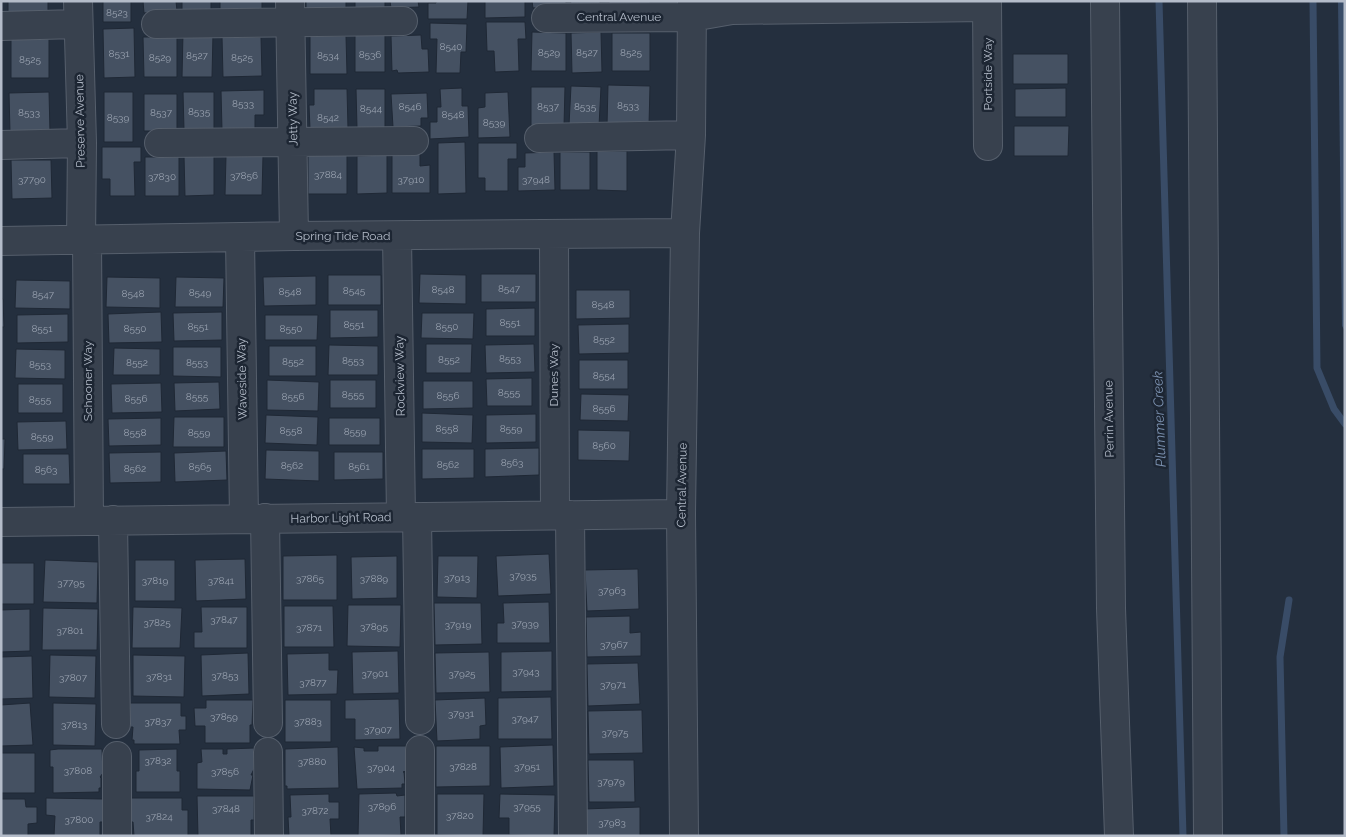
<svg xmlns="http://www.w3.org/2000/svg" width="1346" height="837" font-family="Raleway,sans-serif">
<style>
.water{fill:#394c67}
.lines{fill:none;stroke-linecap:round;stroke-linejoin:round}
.stream{stroke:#394c67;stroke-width:7}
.building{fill:#455162;stroke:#1f2835}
.minor-casing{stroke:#565f6c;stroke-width:30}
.minor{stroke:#38414e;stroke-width:28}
.labels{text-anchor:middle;stroke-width:5;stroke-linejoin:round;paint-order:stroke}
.number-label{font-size:10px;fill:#98a1af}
.street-label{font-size:12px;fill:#b4bcc9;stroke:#1d2633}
.water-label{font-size:14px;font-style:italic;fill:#7c92b1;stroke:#1d2633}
</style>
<rect width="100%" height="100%" fill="#242f3e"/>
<path class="water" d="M1338,1H1345V331L1342,326Z"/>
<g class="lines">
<path class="stream" d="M1159,1L1183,836
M1313,1L1317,368L1334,409L1345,424
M1284,836L1280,657L1289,600"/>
</g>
<path class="building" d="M8,1H48V13H8Z
M103,1H131V22H103Z
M143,1H176L177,11L144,13Z
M182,1H211V11L182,10Z
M220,1H262V11L220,10Z
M306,1H346V9H306Z
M355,1H385V8L355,9Z
M390,1H418L419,7L391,8Z
M436,1H468L467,19H428V3H436Z
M485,1H525V17L485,18Z
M532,1H566V6L533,8Z
M571,1H600V7L570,6Z
M609,1H650V6L609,5Z
M486,22H525L526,39H518L519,71L495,72L494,51H487Z
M430,23L467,24L466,52H461L460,73H436L437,39H430Z
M134,28L135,77L104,78L103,29Z
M532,32L566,33V71H531Z
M601,32L602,72L572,73L571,33Z
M183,33L213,34L212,77H182Z
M612,33H650V71H612Z
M355,35H385V72H355Z
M421,35L422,49H428L429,72L398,73L397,70L392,71L391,36Z
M310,36H346L347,74H310Z
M143,37H177V77H144Z
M222,37H261L262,76L223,77Z
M11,39H49V78H11Z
M1013,54H1068V84H1013Z
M608,85L650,86L649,125H607Z
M571,86L601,87L599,126L569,125Z
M531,87H565L564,126H531Z
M462,88V106H468L469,137L430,139V122H437V107H441L440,89Z
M1066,88V117H1015V89Z
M314,89H347L348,128L310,129L309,105H314Z
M356,89H385V128H357Z
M264,90V115H255V130H222L221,91Z
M49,92L50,132L10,133L9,93Z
M104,92H133V142H104Z
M183,92H214V130H184Z
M508,92L510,137L478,138V108L485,107V93Z
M427,93L428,118H421V126L393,127L391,94Z
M144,94H177V131H144Z
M1014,126H1069L1068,156H1014Z
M465,142L466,193L438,194V143Z
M478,143H517V159H508V191H485V178H478Z
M102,147H141V162H134L135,196H110V179H102Z
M597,151H627V191L597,190Z
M420,152V166L430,165V193H392V153Z
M554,152L555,190L518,191V167H525V153Z
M560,152H590V190H560Z
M347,154V194H308V155Z
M387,155V193L357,194V156Z
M184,156H214V195L185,196Z
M226,156H263L262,195H225Z
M145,157H179V196H145Z
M11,160H51L52,198L12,199Z
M420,274L466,275V304L419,303Z
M481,274H536V302H481Z
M328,275H381V305H328Z
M316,276V305L264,306L263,277Z
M107,277L160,278V308L106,307Z
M176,277L224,278L223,307H175Z
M16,280L70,281V309L15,308Z
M576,290H630V318L576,319Z
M1,299H3L4,327H1Z
M535,308V336H486V309Z
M330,310H378V337L330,338Z
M161,312L162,342L109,343L108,314Z
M222,312V340L174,341L173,313Z
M422,313H474L473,339L421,338Z
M68,314V342L17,343V315Z
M265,315H318L317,340H265Z
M629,324V353L579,354L578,325Z
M426,344H472L471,373H426Z
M534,344L535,372L486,373L485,345Z
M329,345L378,346V375H328Z
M269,346H316V376H269Z
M173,347H221V377L173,376Z
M114,348L160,349V375H113Z
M16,349L65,350V379L15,378Z
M579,360H628V389H579Z
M532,378V406H487L486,379Z
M267,380L319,382L318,411L267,410Z
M330,380H376V408H330Z
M423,381H473V408L423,409Z
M219,382L220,409L175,411L174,383Z
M161,383L162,412L112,413L111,384Z
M18,384H63V413H18Z
M581,394L629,395L628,421L580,420Z
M422,413L473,415L472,443L422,442Z
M536,414V442L486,443V415Z
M266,415L318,417L317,445L265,443Z
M174,417H224V447H173Z
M161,418V445L109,446L108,419Z
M329,418H380V445H329Z
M66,421L67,449L18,450L17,422Z
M578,430L630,431L629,461L578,460Z
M1,439H5L4,469H1Z
M539,448V475L485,477V449Z
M422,449H474V478L422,479Z
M266,450L319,451V481L265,479Z
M226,451L227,480L175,482L174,453Z
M161,452V482L110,483L109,453Z
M334,452H383V479L334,480Z
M23,454H69L70,484H23Z
M549,554L551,594L498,596L496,556Z
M337,555V600H283V556Z
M397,556V598L352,599L351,557Z
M438,556H478L477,598L437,597Z
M245,559L246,599L196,601L195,560Z
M45,560L98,562L97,603L43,602Z
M135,560H175V601H135Z
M1,563H34V604H1Z
M638,569L639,609L587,611L585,570Z
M549,602L550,643H497V623H504L503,603Z
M434,603H481L482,644L435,645Z
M348,605H401L400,647L347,646Z
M284,606H333L334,647H284Z
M133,607L182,608L180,648H132Z
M201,607H247V648H194V632H202Z
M43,608L98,609L97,650H42Z
M30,609V651L1,652V610Z
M630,616V633L641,632V656L587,657L586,617Z
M398,651L399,693L353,694L352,652Z
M552,651V691L501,692V652Z
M489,652L490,692L436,693L435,653Z
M248,653L249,694L202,696L201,655Z
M329,653V670H338L337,694L288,695L287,654Z
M50,655L96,656L95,698L49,697Z
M133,655L185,656L184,697L133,696Z
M32,656L33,698L1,699V657Z
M638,663L640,704L588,706L587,664Z
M551,697L552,739H498V698Z
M485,698L486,725L480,726V739L437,741L435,700Z
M399,699L400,739L355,740V719H345V700Z
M206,700H253L252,725H250V743H205V726H195L194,708H206Z
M285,700H331V742H285Z
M30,703L33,745L1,746V705Z
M53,703L96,704L95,746L53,745Z
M130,703H181V716H186V730H179L180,744H134V740H132L133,727H130Z
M642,710L643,753L589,754L588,711Z
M553,745L554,786L501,788L500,747Z
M378,746H406V771L403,772H404L405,784H402V788L357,789L354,747L364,748V751H378Z
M436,746H490V786L436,787Z
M338,747L339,788L287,789V786H285V749Z
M254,748V769L251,775H253L250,790L197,789V763L202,762L201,749H223V754H227V749Z
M58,749H102L103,773L100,777L101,778V788H99V792L53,793V767H50V750Z
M177,749V771H180V792H136V771H139V750Z
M1,753H35V793H1Z
M588,760H634L635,802H589Z
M396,793L397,796L405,795V817H400L401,835L358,836L359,794Z
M329,794V802H339V819H330L331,836H289L288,817H291L290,795Z
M437,794H484L483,836L437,835Z
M500,794L555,795L554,836L509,835V818H499Z
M197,796H254V820H251V836H198Z
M46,798L103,799V822H100V836H54L55,816L46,815Z
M131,798H182V810H188V836H134L133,822H131Z
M1,799H25L26,807H37V823L28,824V836H1Z
M640,807V836H584V809Z"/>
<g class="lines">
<g class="minor-casing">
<path id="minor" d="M78,1L82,143L81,240
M290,1L294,236
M987,1L988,146
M1105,1L1111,608L1119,836
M1202,1L1208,836
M546,18L692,17L732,10L987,7
M156,24L403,21
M1,26L78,24
M539,138L691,135
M159,143L414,141
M1,145L82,143
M554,234L555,515
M397,236L401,517
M240,238L244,519
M87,240L89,521
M1,241L294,236L685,233
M570,515L573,836
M417,517L420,720
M265,518L268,723
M113,520L116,724
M1,522L681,514
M420,750V836
M268,752L269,836
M117,756V836
M684,836L681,514L685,233L691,135L692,1"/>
</g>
<use href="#minor" class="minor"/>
</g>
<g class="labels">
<g class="number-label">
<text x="117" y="16">8523</text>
<text x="451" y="50">8540</text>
<text x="549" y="56">8529</text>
<text x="587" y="56">8527</text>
<text x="631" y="56">8525</text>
<text x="119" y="57">8531</text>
<text x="370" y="58">8536</text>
<text x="197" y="59">8527</text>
<text x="328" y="59">8534</text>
<text x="160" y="61">8529</text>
<text x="242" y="61">8525</text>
<text x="30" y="63">8525</text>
<text x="243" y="107">8533</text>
<text x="628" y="109">8533</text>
<text x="410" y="110">8546</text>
<text x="548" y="110">8537</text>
<text x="585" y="110">8535</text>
<text x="371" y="112">8544</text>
<text x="199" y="115">8535</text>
<text x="29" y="116">8533</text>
<text x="161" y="116">8537</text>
<text x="453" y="118">8548</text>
<text x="118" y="121">8539</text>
<text x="328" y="121">8542</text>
<text x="494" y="126">8539</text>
<text x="328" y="178">37884</text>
<text x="244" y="179">37856</text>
<text x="162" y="180">37830</text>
<text x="32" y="183">37790</text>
<text x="411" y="183">37910</text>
<text x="536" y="183">37948</text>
<text x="509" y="292">8547</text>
<text x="443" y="293">8548</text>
<text x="354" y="294">8545</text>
<text x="290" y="295">8548</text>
<text x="200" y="296">8549</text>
<text x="133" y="297">8548</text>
<text x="43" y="298">8547</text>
<text x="603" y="308">8548</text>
<text x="510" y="326">8551</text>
<text x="354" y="328">8551</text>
<text x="198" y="330">8551</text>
<text x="447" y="330">8550</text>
<text x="42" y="332">8551</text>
<text x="135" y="332">8550</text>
<text x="291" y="332">8550</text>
<text x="604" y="343">8552</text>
<text x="510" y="362">8553</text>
<text x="449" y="363">8552</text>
<text x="353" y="364">8553</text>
<text x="293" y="365">8552</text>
<text x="137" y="366">8552</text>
<text x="197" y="366">8553</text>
<text x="40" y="368">8553</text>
<text x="604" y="379">8554</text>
<text x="509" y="396">8555</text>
<text x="353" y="398">8555</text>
<text x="448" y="399">8556</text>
<text x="197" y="400">8555</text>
<text x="293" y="400">8556</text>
<text x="136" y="402">8556</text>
<text x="40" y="403">8555</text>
<text x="604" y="412">8556</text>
<text x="447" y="432">8558</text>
<text x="511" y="432">8559</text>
<text x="291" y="434">8558</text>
<text x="355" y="435">8559</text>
<text x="135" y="436">8558</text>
<text x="199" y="436">8559</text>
<text x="42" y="440">8559</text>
<text x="604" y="449">8560</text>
<text x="512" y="466">8563</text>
<text x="448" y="468">8562</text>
<text x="292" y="469">8562</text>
<text x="200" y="470">8565</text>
<text x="359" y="470">8561</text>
<text x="135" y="472">8562</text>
<text x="46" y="473">8563</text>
<text x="523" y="579">37935</text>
<text x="457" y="581">37913</text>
<text x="310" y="582">37865</text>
<text x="374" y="582">37889</text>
<text x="155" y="584">37819</text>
<text x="221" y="584">37841</text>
<text x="71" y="586">37795</text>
<text x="612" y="594">37963</text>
<text x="224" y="623">37847</text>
<text x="157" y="626">37825</text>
<text x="525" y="627">37939</text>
<text x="458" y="628">37919</text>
<text x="374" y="630">37895</text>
<text x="309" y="631">37871</text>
<text x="70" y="634">37801</text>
<text x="614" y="648">37967</text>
<text x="526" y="675">37943</text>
<text x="375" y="677">37901</text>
<text x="462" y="677">37925</text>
<text x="225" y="679">37853</text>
<text x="159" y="680">37831</text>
<text x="73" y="681">37807</text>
<text x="313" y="686">37877</text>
<text x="613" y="688">37971</text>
<text x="461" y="717">37931</text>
<text x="224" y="720">37859</text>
<text x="525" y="722">37947</text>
<text x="158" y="725">37837</text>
<text x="308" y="725">37883</text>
<text x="74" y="728">37813</text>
<text x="378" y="733">37907</text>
<text x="615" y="736">37975</text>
<text x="158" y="764">37832</text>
<text x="312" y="765">37880</text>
<text x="463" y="770">37828</text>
<text x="527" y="770">37951</text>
<text x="381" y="771">37904</text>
<text x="78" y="774">37808</text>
<text x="225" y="775">37856</text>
<text x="611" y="785">37979</text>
<text x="382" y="810">37896</text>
<text x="527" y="810">37955</text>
<text x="226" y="812">37848</text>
<text x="315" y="814">37872</text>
<text x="460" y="819">37820</text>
<text x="159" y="820">37824</text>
<text x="79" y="823">37800</text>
<text x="612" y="826">37983</text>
</g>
<g class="street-label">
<text x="619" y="21">Central Avenue</text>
<text transform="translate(988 74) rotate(-90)" y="4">Portside Way</text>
<text transform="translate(293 119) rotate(-91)" y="4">Jetty Way</text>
<text transform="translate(80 121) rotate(-91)" y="4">Preserve Avenue</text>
<text x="343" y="240">Spring Tide Road</text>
<text transform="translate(554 375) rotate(-90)" y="4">Dunes Way</text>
<text transform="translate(400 376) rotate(-91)" y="4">Rockview Way</text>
<text transform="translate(242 379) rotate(-91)" y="4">Waveside Way</text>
<text transform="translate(88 381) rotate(-90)" y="4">Schooner Way</text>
<text transform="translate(1109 419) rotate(-91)" y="4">Perrin Avenue</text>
<text transform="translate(682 485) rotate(-89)" y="4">Central Avenue</text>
<text transform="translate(341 518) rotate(-1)" y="4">Harbor Light Road</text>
</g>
<g class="water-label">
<text transform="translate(1159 419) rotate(-92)" y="5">Plummer Creek</text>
</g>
</g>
<rect width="1346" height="837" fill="none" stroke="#b4bcc9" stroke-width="5"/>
</svg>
